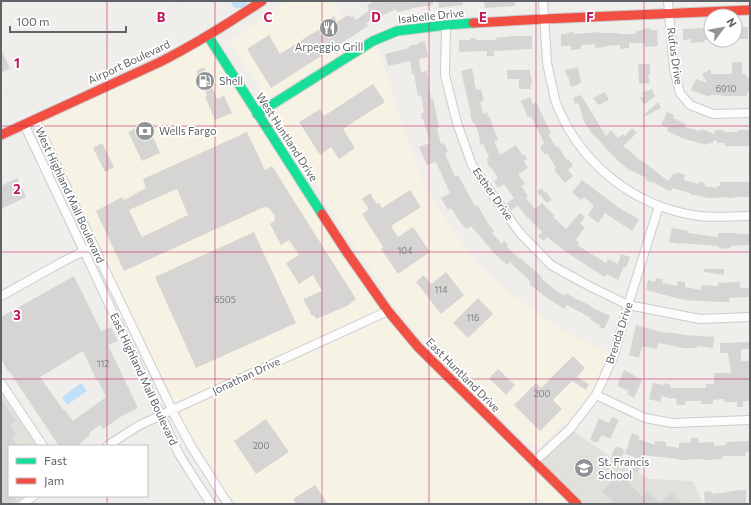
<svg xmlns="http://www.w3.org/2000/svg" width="751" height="505" font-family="Commissioner,sans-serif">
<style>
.commercial{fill:#f7f3e4}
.education{fill:#e2e0da}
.water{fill:#bfe0f9}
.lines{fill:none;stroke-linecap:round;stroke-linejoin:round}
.river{stroke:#bfe0f9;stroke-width:14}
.building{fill:#d6d5d3;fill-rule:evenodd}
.street-casing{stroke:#cbcccc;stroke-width:10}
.fast-casing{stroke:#cacacb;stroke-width:11}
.jam-casing{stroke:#cacacb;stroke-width:11}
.street{stroke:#fdfcfc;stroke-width:8}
.fast{stroke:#16e098;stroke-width:9}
.jam{stroke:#f24e42;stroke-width:9}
.rail{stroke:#e4e4e4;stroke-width:2.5;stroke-dasharray:1 5;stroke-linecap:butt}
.grid{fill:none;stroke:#c2185b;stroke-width:1;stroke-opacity:0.55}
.labels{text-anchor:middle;stroke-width:3.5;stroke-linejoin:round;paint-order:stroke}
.number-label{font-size:9px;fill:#7e8184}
.street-label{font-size:11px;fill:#5f6368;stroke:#fff}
.poi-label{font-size:11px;fill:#5f6368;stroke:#fff;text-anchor:start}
.grid-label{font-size:13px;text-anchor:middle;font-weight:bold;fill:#c2185b;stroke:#fff;stroke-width:3.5;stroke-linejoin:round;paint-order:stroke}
</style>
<rect width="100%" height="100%" fill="#efeeea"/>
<path class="commercial" d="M288,1H333L353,46L272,99H267L230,42Z
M208,36L381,302L577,504H228L191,446L35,119Z
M377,45L401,122L423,181L449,226L478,265L515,297L558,328L610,354L595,388L567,421L537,449L520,437L492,408L424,341L394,306L276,124L278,108L357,56Z"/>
<path class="education" d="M1,392L37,446H9V496H26L15,504H1Z
M570,429L618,462L649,479L693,481L703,504H577L534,462Z"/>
<path class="water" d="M81,383L87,391L67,405L62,397Z"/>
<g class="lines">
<path class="river" d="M238,1H240"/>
</g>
<path class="building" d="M375,1H377L378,3L383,1H433V5L412,8V9L397,12L396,9L366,23L368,26L348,39L271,88L247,49L269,35L280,54L321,28L319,26L334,16L337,22L348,15L350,17L353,16L356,20L368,11V9H369L367,5Z
M438,1H463V5L439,8Z
M484,1H515V6L485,8Z
M736,27H748V39H735V28H736Z
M650,28V30H657L658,46L645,47V43H629V48L620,49V45L606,46V47L595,48V44L581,45V49L571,50V46H561V34H567V33L574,32V34L601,32V33H618V34H636V31L643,30V29Z
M703,28V29H711V40H704L705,42L691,43V39L683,40V29Z
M512,36H532V49L494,51V56H487V51L459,52V40H470V38H476V40H496L495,38Z
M425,41L428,57L419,59L421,72L427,71L429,83H428L431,99L433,98L439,128L437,129L441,144L444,143L448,152L445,153L455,177L458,175L475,206L477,205L487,221H486L494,231L492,233L502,244L504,241L508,245L507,247L520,259V258L542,277L541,278L550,286L564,296L566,293L577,300V299L591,306V307L610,316L604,329L599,327L600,325L590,320L591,318L567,305L564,309L543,295L529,284L531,282L510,262L507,265L495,254L471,226L467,229L460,222L451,208L448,210L441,198L450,193L436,162L427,165L419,147L430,143L423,119L422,120L421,113H424L421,95L418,96L414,74H412L410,61L388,66L385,54L409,48V46L419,44V42Z
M1,49L10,68L1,73Z
M732,62H742V74H746V77H750V92L747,93V96H721V95H710L709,97L691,90L696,79L707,83L702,74L711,69V74H732Z
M638,64H650V75H648L650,83L639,84Z
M204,67L217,99L224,96L232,113L215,120L205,97L207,96L196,71Z
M578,67L581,82L577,85L571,87L568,76H567L565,70Z
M472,68L476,90L481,89L484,101L480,102L483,114L487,112L488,117L489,116L498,140L494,141L500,155L516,145L522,155L524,154L527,159L524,161L528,168L518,174L525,184L521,186L528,196L526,198L535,209L542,203L555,216L553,217L566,229L580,213L585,217L580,224L585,227L576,240L579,243L577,245L606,263L608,259L618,264L621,254L630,257L626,268L624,267L618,280L607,274L605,277L575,258L557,245L547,237L544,241L538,236L542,232L526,216L518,206L511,210L506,204L514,198L504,184L498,188L494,181L498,178L492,168L491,169L487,163L488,162L487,159L489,157L483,144L481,145L479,139H480L475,123H473L470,115L471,114L461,71Z
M507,70H530V75H531L532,85H530L531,89H519V79H507Z
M373,84L385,102L343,129L355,148L339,159L331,147L320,155L299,122L320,109L324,116Z
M652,89L655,96L644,105L640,98L644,96L642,93Z
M605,92L609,100L598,105L593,98Z
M581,95L606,136L611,130L618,138L623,134L625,136L632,128L637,133L623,146L637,157L636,158L645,163L668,181L674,173L676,175L677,172L685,175L684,180L698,184V182L705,183V186L717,188V186H720V182H750V197H736L732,198H727L726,197L709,198L690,194V193L672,188L671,191L667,190L653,182L652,183L646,180V178L633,171V172L630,170V171L617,160L593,134H592L582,118L583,117L578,103L575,104L573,98Z
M530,97L533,104L536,102L551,133L548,134L556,147L558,146L567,160L568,159L573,165L568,170L573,176L565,183L554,170L556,168L547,153L544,154L540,147L544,143L531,116L528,117L522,104L521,101Z
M658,102L661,108L645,116L644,115Z
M667,112L674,115L673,118L686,124L685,127L700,131L701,129L715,134V130H724V132H738V130H750V146H725V143H717V141L714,140L713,143L706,144V145L682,138L667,131L668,128L661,125Z
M147,123L160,153L142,161L128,132Z
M247,132L265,170L272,166L356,299L347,306L316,319L314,315L312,316L303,299L322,291L313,275L299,284L286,263L299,255L289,240L281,245L270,224L274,221L275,216L269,208L264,207L124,271L96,211L122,197L124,200L146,188L143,179ZM177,189L188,215L142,237L129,210Z
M102,143L114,167L105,172L93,148Z
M17,178L26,197L1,209V186Z
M582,180L618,207L631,215V214L639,220L632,231L605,213L598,223L588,215L594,206L584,197L581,200L572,192Z
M541,188L545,193L546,192L552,200L547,203L537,192Z
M410,190L421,207L391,226L398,237L413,227L430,252L398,274L381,249L383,247L362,214L369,209L362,199L370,193L377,204L379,203L382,208Z
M672,228L688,231V233L718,237V233H737V234H750V245L731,246V248L719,249V246L682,243V244L669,242Z
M254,232L296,323L196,368L155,277Z
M704,269H724V275L704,272Z
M446,272L464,295L441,314L416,282L424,275L431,284Z
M74,276L101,331L111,327L118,341L108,345L138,408L122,416L103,429L100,425L89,433L90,435L78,446H59L9,371L8,372L1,358V317ZM83,351L97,381L98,380L106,397L73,421L65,410L64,411L40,377Z
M656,278L663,279L662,283L677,286L678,281L685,282V287L701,290V285L718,286V283L740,282V288H750V297L729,298L730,302H715L686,300L676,298L646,290L648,280L655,282Z
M478,298L493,314L468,338L453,323Z
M636,325L665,333V332L686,335L714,337L713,348L697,346V348H684L659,343L656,349L642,346L639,358L629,355Z
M750,342V349H741V361H750V368H749L750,401H743V407H737V402H725L724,399L713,400V404H701V401H685V405H677L676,398H672V399L662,396L660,402L649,399L653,383L664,385V383L671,385L670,388H706V384H714V373H731L728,353H720V343Z
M573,356L585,368L577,377L589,384L586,390L572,381L553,400L562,409L540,431L514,405L536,383L541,388Z
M498,369L515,385L506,395L489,378Z
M624,370L642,380L634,398L627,394L629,391L617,386Z
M1,398L16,421L10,426L16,435L12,438L18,446H9V496H14L16,500L10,504H1Z
M612,417L619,420L610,439L602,435L597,443L590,440L599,418L609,423Z
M266,419L289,452L256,474L234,441Z
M632,433L639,436L638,439L655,445V441L666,442V446L679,448V443L691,442V438H698L699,443L714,442V446L726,445V442L750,441V452H745L746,456H722V459L704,460V459L679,460V459L644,455L638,473L631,469L637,458L625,454Z
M616,446L625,450L620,460L611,456Z
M620,473L642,497L648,491L660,503L671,492L683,504H615L602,491Z
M315,485L328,504H296L293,499Z
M746,490V504H705L704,492L711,491L712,494L729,492V491Z"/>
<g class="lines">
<g class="street-casing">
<path id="street" d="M543,1C544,16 545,31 546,46C547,53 546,61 548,67C549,73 550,79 552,85C553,90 554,95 555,100C578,162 633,207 699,216C715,218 733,216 750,216
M668,1L674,69L680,93L690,105L713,114L750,113
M446,25L445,75L457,123L472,165L496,200L520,233L551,265L589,286L628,305L700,319L750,317
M35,119L105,270L176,418L191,446L228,504
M24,124L84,251L179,454L194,478L211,504
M1,296L64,261L88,249
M1,383L43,446
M596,395L645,418L672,423L750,420
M107,446L138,426L172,410L388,311
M534,462L570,429L596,395L614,355L628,305L659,206
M23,504L34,496"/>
</g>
<g class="fast-casing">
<path id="fast" d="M208,36L322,214
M257,114L373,41L397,31L446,25L473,23"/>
</g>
<g class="jam-casing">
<path id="jam" d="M473,23L544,19L750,10
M1,135L160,62C196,44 229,23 262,1
M322,214L346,251L388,311L418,347L577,504"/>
</g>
<use href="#street" class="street"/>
<use href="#fast" class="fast"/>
<use href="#jam" class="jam"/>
<path class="rail" d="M1,95C63,66 126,37 184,1"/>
</g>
<path class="grid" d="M107,1V446M215,1V504M322,1V504M429,1V504M536,1V504M644,1V504M1,126H750M1,252H750M1,379H750M107,496V504"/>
<defs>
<g id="restaurant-disc" transform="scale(1)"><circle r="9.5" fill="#919496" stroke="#fff"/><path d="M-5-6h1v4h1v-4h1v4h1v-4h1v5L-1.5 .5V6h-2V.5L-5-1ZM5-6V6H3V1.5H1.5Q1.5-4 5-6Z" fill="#fff"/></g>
<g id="fuel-disc" transform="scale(1)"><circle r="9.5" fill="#919496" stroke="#fff"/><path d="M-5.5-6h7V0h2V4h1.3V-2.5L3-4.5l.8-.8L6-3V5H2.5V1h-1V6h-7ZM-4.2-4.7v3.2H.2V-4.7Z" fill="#fff"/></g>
<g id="bank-disc" transform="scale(1)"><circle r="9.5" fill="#919496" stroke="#fff"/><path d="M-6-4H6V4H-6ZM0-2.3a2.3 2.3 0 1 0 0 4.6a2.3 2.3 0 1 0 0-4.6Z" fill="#fff"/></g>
<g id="school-disc" transform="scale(1)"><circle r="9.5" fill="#919496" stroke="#fff"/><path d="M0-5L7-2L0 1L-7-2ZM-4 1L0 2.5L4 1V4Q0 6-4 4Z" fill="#fff"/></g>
</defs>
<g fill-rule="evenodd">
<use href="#restaurant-disc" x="329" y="28"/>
<use href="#fuel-disc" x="205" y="81"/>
<use href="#bank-disc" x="145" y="131"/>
<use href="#school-disc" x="584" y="468"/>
</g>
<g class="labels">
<g class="number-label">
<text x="726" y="92">6910</text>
<text x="405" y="254">104</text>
<text x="441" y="293">114</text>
<text x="225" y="303">6505</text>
<text x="473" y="321">116</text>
<text x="103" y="367">112</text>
<text x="542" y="397">200</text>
<text x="261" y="449">200</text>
</g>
<g class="street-label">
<text transform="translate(431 16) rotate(-6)" y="4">Isabelle Drive</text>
<text transform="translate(675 56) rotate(82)" y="4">Rufus Drive</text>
<text transform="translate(129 62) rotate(-25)" y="4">Airport Boulevard</text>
<text transform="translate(287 137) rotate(57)" y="4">West Huntland Drive</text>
<text transform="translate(493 194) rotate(55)" y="4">Esther Drive</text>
<text transform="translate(70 195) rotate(65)" y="4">West Highland Mall Boulevard</text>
<text transform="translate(619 333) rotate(-72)" y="4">Brenda Drive</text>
<text transform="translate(463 375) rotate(45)" y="4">East Huntland Drive</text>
<text transform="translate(246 376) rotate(-25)" y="4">Jonathan Drive</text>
<text transform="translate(144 379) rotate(65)" y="4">East Highland Mall Boulevard</text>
</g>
<g class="poi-label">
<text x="329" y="51" text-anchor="middle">Arpeggio Grill</text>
<text x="219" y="85">Shell</text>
<text x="159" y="135">Wells Fargo</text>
<text x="598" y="466">St. Francis<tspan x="598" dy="13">School</tspan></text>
</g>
</g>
<g class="grid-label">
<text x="161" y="22">B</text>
<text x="268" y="22">C</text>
<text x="376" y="22">D</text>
<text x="483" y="22">E</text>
<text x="590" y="22">F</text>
<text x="17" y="68">1</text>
<text x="17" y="194">2</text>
<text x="17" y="320">3</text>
</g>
<rect width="751" height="505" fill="none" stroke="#5f6368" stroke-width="4"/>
<rect x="8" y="445" width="140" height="52" fill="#ffffff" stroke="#bfc1c3"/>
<rect x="16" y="458" width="20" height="6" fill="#16e098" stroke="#bfc1c3"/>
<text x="44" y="465" font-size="12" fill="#5f6368">Fast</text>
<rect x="16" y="478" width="20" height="6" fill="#f24e42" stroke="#bfc1c3"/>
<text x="44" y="485" font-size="12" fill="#5f6368">Jam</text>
<g transform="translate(723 28) rotate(58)"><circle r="19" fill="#ffffff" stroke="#bfc1c3"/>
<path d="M0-3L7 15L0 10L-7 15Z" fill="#919496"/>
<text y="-6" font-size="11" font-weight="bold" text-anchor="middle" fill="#5f6368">N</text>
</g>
<path d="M10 26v6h116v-6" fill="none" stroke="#5f6368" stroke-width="2"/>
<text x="16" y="26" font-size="12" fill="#5f6368" stroke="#ffffff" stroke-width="3" paint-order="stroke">100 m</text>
</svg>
